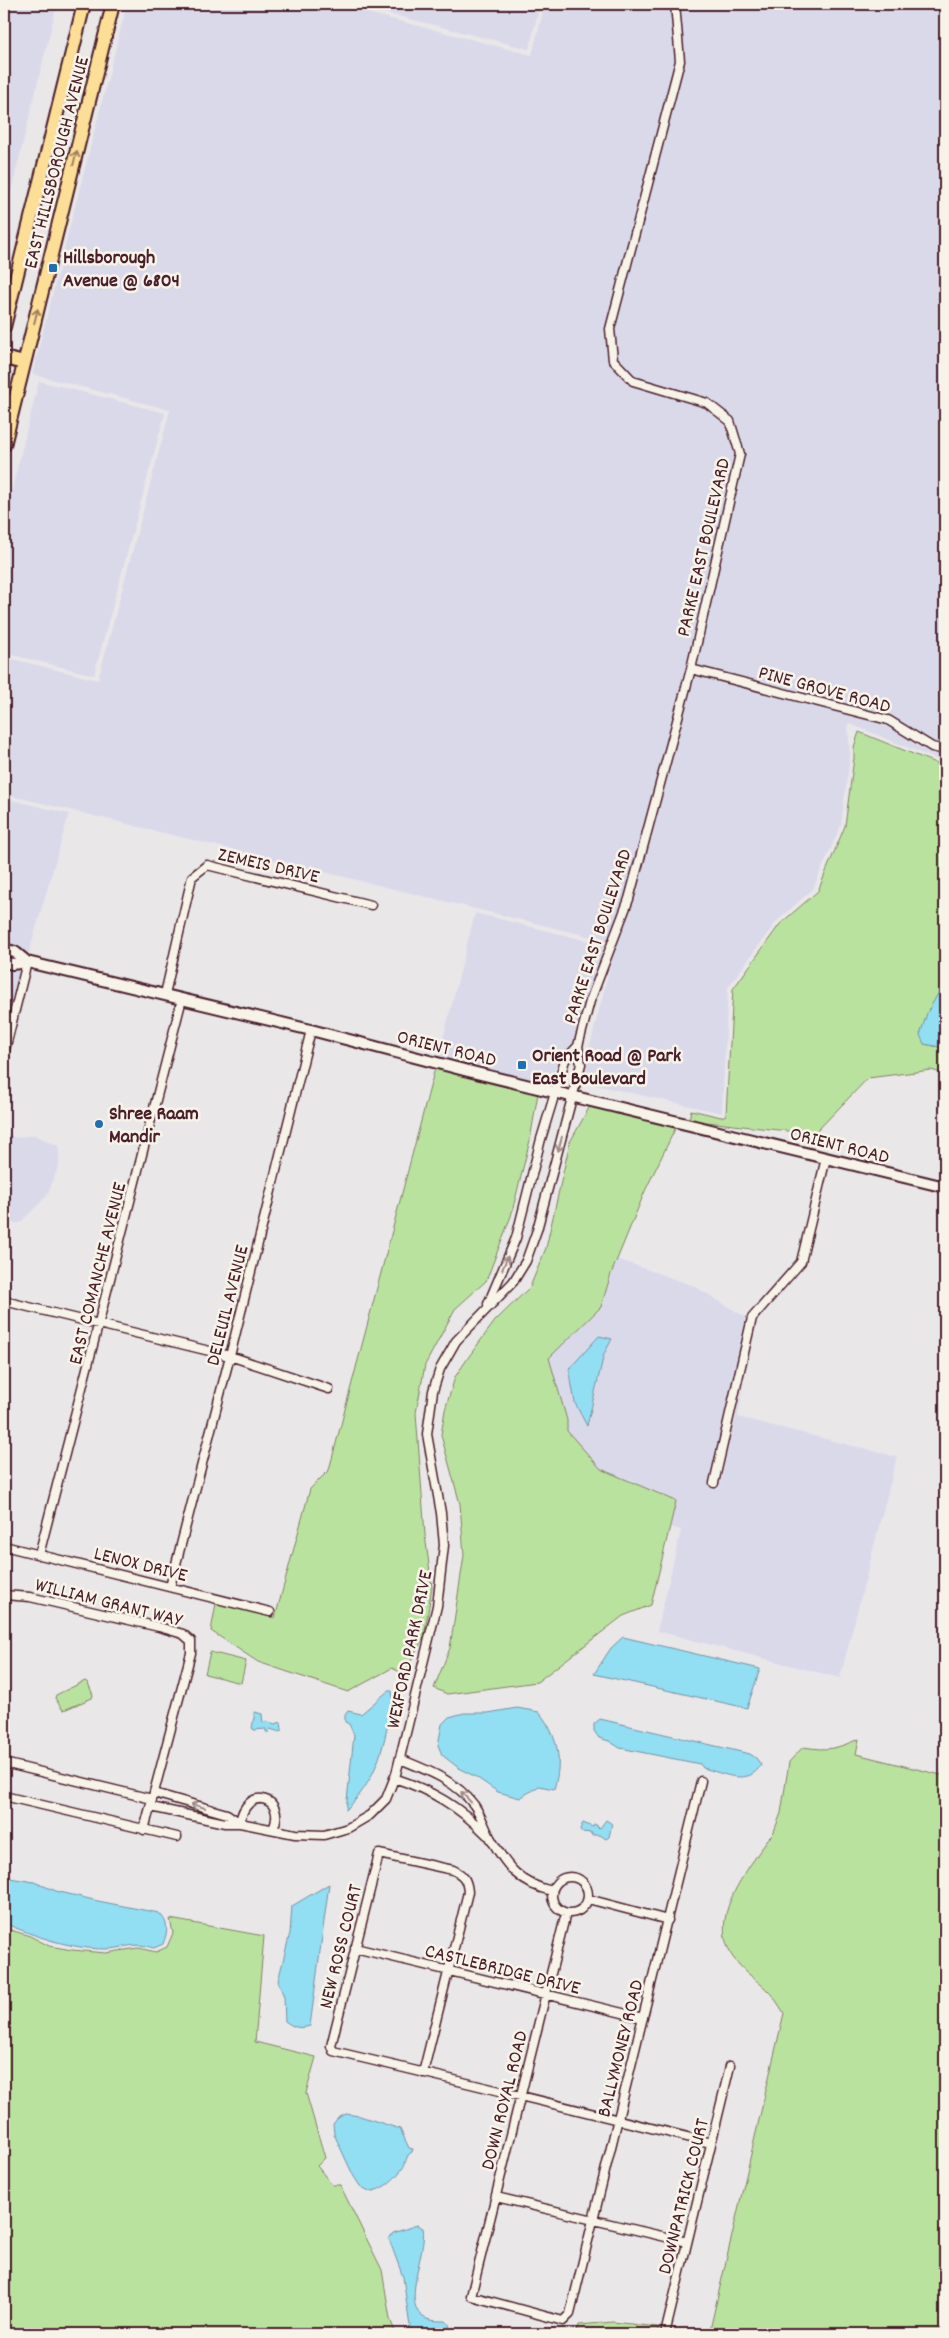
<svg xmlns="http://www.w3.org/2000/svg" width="949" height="2338" font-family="Dekko,sans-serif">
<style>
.built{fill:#dad9ea;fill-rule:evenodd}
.green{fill:#bae29f;stroke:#828065}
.water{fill:#92def3;stroke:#7592a3}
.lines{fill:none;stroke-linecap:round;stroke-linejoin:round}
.minor-casing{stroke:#4a1f2b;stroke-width:11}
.tertiary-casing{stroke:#4a1f2b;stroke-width:14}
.primary-casing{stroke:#4a1f2b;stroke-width:16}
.minor{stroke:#f7f3e8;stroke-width:8}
.tertiary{stroke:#f7f3e8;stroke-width:10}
.primary{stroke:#fcde96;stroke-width:12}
.oneway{stroke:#a37e60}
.oneway2{stroke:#a0898a}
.poi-dot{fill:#1f6fb2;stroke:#f7f3e8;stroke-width:2}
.labels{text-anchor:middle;stroke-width:5;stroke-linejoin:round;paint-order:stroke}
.street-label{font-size:20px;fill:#4a1f2b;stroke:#f7f3e8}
.poi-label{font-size:20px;font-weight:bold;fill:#4a1f2b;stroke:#f7f3e8;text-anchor:start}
</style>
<rect width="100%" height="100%" fill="#eae7e9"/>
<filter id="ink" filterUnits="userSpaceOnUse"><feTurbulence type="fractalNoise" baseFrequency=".02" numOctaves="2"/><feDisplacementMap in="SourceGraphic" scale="10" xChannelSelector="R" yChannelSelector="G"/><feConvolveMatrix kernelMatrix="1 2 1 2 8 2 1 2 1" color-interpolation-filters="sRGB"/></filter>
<g filter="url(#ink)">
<path class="built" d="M4,4H57L4,220Z
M127,4H333L532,55L545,4H945V763L848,723L850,757L841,825L813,889L777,921L728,987L722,1113L581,1082L616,943L4,794V657L98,680L170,410L32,374Z
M350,4H540L529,49Z
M39,381L165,413L94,675L4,653V521Z
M4,798L69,814L28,956L17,947L4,944Z
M475,913L605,945L585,999L575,1043L559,1059L550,1086L438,1058Z
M4,967L20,968L4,1031Z
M4,1132L15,1138L34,1135L59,1146V1165L47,1196L20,1223H4Z
M617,1259L694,1286L747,1318L708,1486L719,1489L743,1385L738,1417L897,1457L840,1678L657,1631L681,1530L669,1527L676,1501L601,1469L567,1431V1420L549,1358L601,1307ZM598,1336L612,1340L604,1353L588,1425L590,1348Z"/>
<path class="green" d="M859,732L945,767V981L924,1044L945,1048V1074L931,1070L868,1078L814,1134L689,1120L691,1110L721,1117L726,1115L733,989L780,924L818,891L845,826L854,758V747Z
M435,1068L538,1093L530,1140L511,1216L486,1281L455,1309L425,1365L416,1413L425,1535L432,1587L424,1637L404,1674L392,1668L348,1692L258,1662L211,1631L216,1603L275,1618L310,1489L329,1470Z
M590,1106L676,1127L645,1191L611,1274L601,1307L549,1358L567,1420V1431L601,1469L676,1501L651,1605L623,1616L537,1682L447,1694L434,1688L450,1648L464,1555L460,1504L441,1435L445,1410L455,1377L470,1355L495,1321L530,1287L546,1248L570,1142Z
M210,1652L246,1661L241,1683L205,1674Z
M85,1681L88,1683L93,1695L92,1698L64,1710L62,1709L55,1698L56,1695Z
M859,1739L856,1754L945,1776V2334H709L784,2013C779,2005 773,1995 765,1988C754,1978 741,1969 732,1956C708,1916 746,1873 767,1840L773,1834L781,1813L789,1762L803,1747C829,1751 835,1749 859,1739Z
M170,1919L264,1936L255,2042L316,2057L306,2093L325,2158L317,2166L332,2185H340L382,2270L390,2319L396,2334H4V1928L30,1936L49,1946L72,1950L106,1953L138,1948L156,1952L167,1947L173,1933Z
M613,2322L658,2327V2334H576L579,2325Z"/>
<path class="water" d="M945,981V1048L924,1044L920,1035L927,1013Z
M599,1336L612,1339L604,1354L587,1426L575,1403L569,1369Z
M623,1637L760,1669L747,1708L594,1674L611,1648Z
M388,1691H392L393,1698C384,1744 380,1776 346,1810L354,1735L349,1724L345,1722V1715L348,1711L361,1714Z
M517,1708L539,1712C558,1736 563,1760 554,1789L539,1786L520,1798L498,1792L476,1777L460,1769L442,1755L438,1745L442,1724L449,1717L464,1713H488Z
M255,1712L262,1714L263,1723L266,1721L275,1724L281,1722L282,1730L280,1732L270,1729L269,1732H266V1729L254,1730L252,1728Z
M600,1719L750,1754L756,1758L761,1765C748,1787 723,1773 703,1768L700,1764L620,1748L609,1741L599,1738L594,1731V1724Z
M606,1820L612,1824L609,1837L606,1839L600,1835H591L592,1833L581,1832L580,1829L583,1823L593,1827L594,1825H597V1827L600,1828Z
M4,1877L34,1882L56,1891L98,1901L159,1913C169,1923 168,1931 163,1944L154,1948C131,1941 126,1949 105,1949C71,1949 34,1936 4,1923Z
M329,1884L310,2026C300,2029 294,2028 285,2021L284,1997L278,1981L290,1933L292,1906Z
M346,2114L360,2116L400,2129L409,2148L413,2149L412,2152C405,2156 407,2163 402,2169C395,2179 381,2192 369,2191L360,2186L353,2175L334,2134L333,2124L338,2118Z
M417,2225L423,2228C428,2250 398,2309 427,2319C432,2321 440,2321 446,2321L450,2326L441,2334H411L403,2277L389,2239L393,2233Z"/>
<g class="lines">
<g class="minor-casing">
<path id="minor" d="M691,669L888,720L932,747L945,750
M165,994L192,877L207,865L371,905
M4,1054L27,962
M4,1301L230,1356L329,1389
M488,1304L516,1238L541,1139L565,1060L578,1046
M714,1483L752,1318L801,1262L826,1158
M4,1546L270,1612
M39,1555L182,999
M170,1587L230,1356L311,1030
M4,1595L30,1597L159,1627L183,1634L191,1641V1653L144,1830
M400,1759C427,1770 455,1780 474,1805C481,1815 485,1828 491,1839C507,1867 520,1884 552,1891
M4,1763L152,1799
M394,1778C431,1790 460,1807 487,1835
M154,1793L227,1814L240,1823
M4,1796L177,1837
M151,1807L225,1823H240L295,1834L324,1835L348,1828L370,1815L386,1799L396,1774L437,1606L444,1545L441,1513L427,1434L433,1391L440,1369L456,1341L513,1282L526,1261L537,1230L581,1064L578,1046L590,1001L629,899L691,669L740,454L730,421L707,403L633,381L613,360L610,329L680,61L675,4
M240,1823C245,1784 288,1797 273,1829
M552 1895a18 18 0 1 1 36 0a18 18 0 1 1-36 0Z
M588,1899L668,1920
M566,1913L471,2296L563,2321L570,2314L701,1781
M355,1948L643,2018
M423,2073L468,1892C467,1880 464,1875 453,1870L379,1854L331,2046L333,2051C459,2081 585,2111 711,2143
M496,2197L687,2242
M665,2334L730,2066"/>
</g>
<g class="tertiary-casing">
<path id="tertiary" d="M4,949L15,952L27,962
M4,962L12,964L27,962L311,1030L468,1071L945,1187"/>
</g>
<g class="primary-casing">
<path id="primary" d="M4,327L84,4
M4,358L24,363
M4,445L113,4"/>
</g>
<use href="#minor" class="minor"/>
<use href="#tertiary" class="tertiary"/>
<use href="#primary" class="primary"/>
</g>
<defs><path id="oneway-shaft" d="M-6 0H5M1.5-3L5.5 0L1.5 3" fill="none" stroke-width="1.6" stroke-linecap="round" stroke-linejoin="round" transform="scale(1.25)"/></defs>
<g class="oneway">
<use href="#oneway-shaft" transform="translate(75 158) rotate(-76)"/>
<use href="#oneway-shaft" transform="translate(36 316) rotate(-76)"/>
</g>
<g class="oneway2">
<use href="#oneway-shaft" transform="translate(560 1144) rotate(105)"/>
<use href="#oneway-shaft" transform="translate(505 1263) rotate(-67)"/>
<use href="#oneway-shaft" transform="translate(466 1797) rotate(-133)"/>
<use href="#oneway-shaft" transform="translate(198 1806) rotate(-165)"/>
</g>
</g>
<g class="poi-dot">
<rect x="48" y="263" width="10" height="10" rx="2.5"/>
<rect x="517" y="1060" width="10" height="10" rx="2.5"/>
<circle cx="99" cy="1124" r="5"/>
</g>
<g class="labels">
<g class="street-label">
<text transform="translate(55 162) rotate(-76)" y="7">EAST HILLSBOROUGH AVENUE</text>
<text transform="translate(702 547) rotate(-77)" y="7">PARKE EAST BOULEVARD</text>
<text transform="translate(825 688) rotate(15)" y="7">PINE GROVE ROAD</text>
<text transform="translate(269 864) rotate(13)" y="7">ZEMEIS DRIVE</text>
<text transform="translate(596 936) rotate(-72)" y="7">PARKE EAST BOULEVARD</text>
<text transform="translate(447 1047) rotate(14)" y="7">ORIENT ROAD</text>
<text transform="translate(840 1144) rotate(14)" y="7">ORIENT ROAD</text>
<text transform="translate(96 1273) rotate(-76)" y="7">EAST COMANCHE AVENUE</text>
<text transform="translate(226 1305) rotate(-76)" y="7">DELEUIL AVENUE</text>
<text transform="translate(141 1563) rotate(14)" y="7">LENOX DRIVE</text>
<text transform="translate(109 1601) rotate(14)" y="7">WILLIAM GRANT WAY</text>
<text transform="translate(408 1649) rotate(-78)" y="7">WEXFORD PARK DRIVE</text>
<text transform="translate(339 1946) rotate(-76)" y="7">NEW ROSS COURT</text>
<text transform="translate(503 1968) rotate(14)" y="7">CASTLEBRIDGE DRIVE</text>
<text transform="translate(619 2048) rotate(-76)" y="7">BALLYMONEY ROAD</text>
<text transform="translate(503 2100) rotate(-76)" y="7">DOWN ROYAL ROAD</text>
<text transform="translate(682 2196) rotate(-76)" y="7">DOWNPATRICK COURT</text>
</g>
<g class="poi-label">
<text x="63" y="263">Hillsborough<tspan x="63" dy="23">Avenue @ 6804</tspan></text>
<text x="532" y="1061">Orient Road @ Park<tspan x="532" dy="23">East Boulevard</tspan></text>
<text x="109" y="1119">Shree Raam<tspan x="109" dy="23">Mandir</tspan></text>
</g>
</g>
<rect width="949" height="2338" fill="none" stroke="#f7f3e8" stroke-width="20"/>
<rect x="10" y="10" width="929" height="2318" fill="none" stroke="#4a1f2b" stroke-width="2" filter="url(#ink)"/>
</svg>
